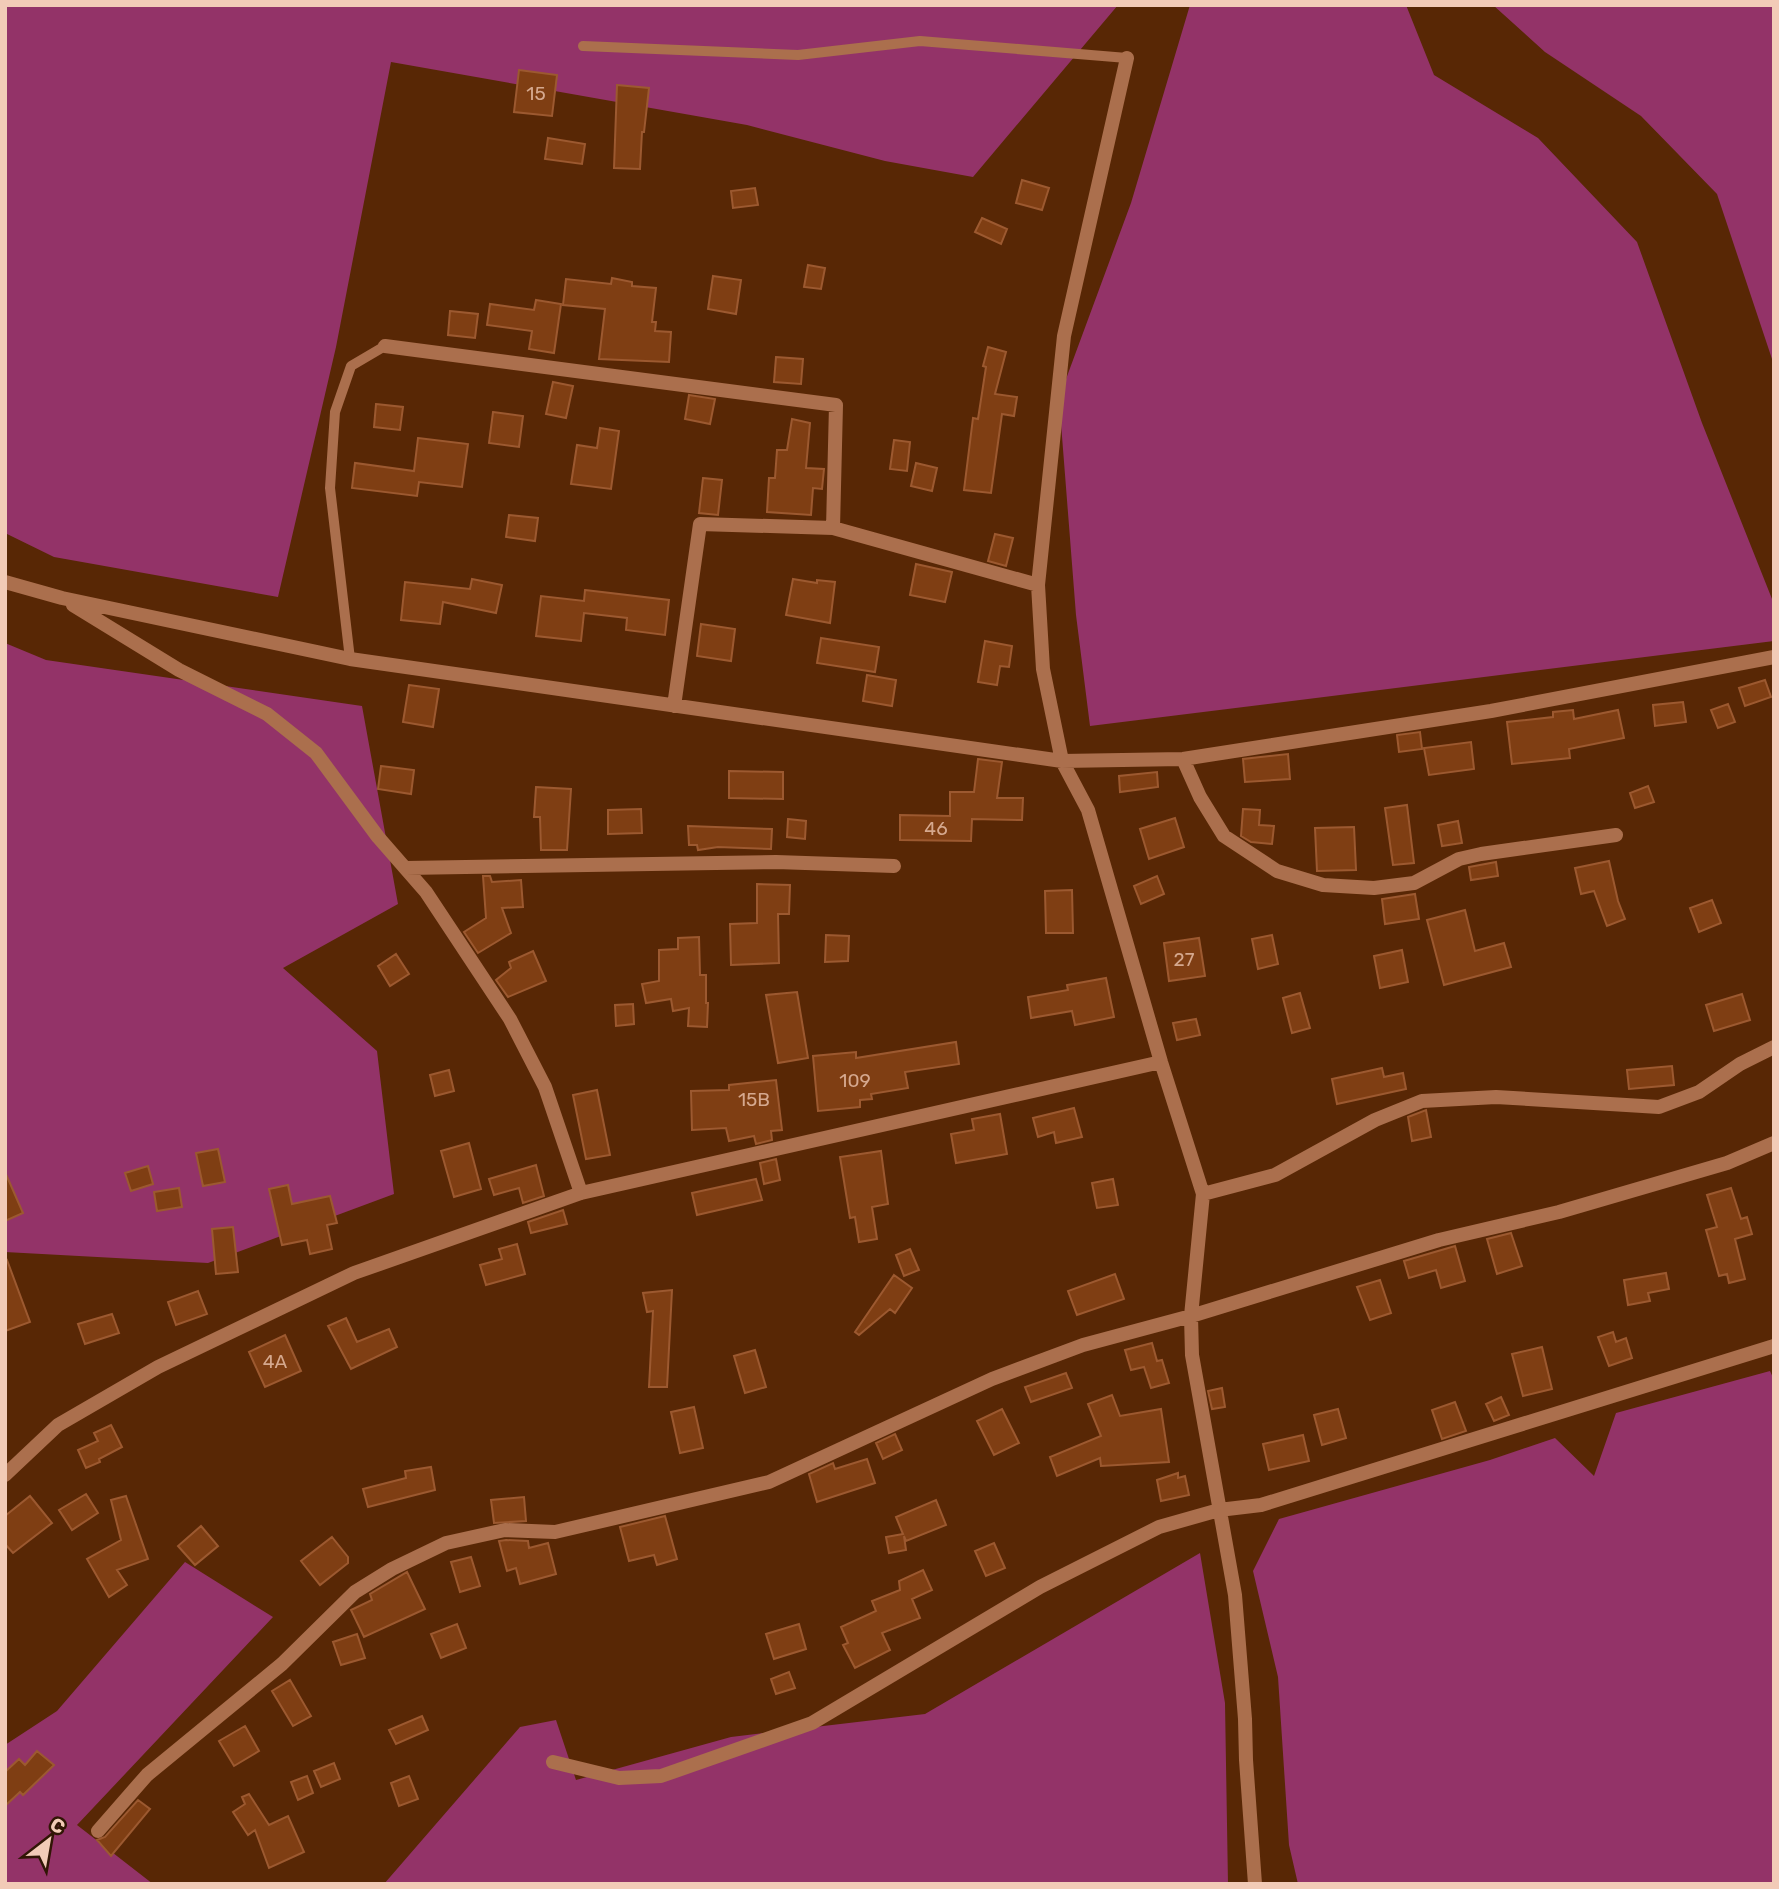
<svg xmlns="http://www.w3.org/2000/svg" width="1779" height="1889" font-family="Rubik,sans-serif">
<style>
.forest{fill:#933368}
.building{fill:#7f3e13;stroke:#9c5930;stroke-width:2}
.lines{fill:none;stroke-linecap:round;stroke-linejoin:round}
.lane{stroke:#ab6f4d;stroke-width:10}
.street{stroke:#ab6f4d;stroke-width:14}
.labels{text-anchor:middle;stroke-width:6;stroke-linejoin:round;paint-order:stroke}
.number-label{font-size:19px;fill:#d5a88e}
</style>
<rect width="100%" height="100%" fill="#582705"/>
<path class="forest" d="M5,5H1118L973,177L885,161L747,125L391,62L336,347L278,597L54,557L5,533Z
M1190,5H1406L1434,75L1538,138L1637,242L1702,423L1774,604V641L1090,726L1076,615L1059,398L1131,203Z
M1493,5H1774V365L1717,194L1641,116L1545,52Z
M5,643L46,660L362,706L398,904L283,968L377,1051L394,1194L208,1263L5,1252Z
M1770,1371L1774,1380V1884H1298L1289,1845L1278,1677L1253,1571L1279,1519L1490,1460L1555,1438L1594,1476L1616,1413Z
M1200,1553L1225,1703L1228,1884H384L520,1727L556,1720L576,1780L731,1737L925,1714Z
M185,1562L273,1617L77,1825L153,1884H5V1745L57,1711Z"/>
<path class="building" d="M519,70L557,75L552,116L514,112Z
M617,85L649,88L644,132H642L640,169L614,168Z
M548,138L585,144L582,164L545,159Z
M1022,180L1049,188L1042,210L1016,203Z
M755,188L758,205L733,208L731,191Z
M982,218L1007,229L1001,244L975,232Z
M808,265L825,268L821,289L804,287Z
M713,276L741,280L736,314L708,309Z
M612,278L632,282V286L656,288L652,322H656L655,331L671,332L669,362L599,359L605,309L563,305L566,279L611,284Z
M536,300L561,304L554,353L529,349L532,331L487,325L490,304L534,310Z
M450,311L478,314L475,338L448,335Z
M988,347L1006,352L995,394L1017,397L1014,416L1002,414L991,493L964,490L973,418L978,419L986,367L983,366Z
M776,357L803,359L801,384L774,382Z
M553,382L573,386L566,418L546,414Z
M689,395L715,399L710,424L685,419Z
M376,404L403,407L400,430L374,427Z
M493,412L523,416L519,447L489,443Z
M792,419L810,423L806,468L824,469L822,489L813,488L811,515L767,512L769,478H775L777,450H787Z
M600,428L619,431L611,489L571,484L577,445L597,448Z
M418,438L468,444L462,487L419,482L417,496L352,488L355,463L414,471Z
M894,440L910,442L907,471L890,469Z
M916,463L937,468L932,491L911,486Z
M703,478L722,480L718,515L699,513Z
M509,515L538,518L535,541L506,537Z
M995,534L1013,538L1006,566L988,561Z
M916,564L952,572L945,602L910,595Z
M472,579L502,585L496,613L443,602L440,624L401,620L405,582L470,589Z
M793,579L817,583V580L835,582L830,623L786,615Z
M585,590L669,600L665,635L626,630L627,618L584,613L581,641L536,636L541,596L584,601Z
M701,624L735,629L731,661L697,656Z
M821,638L879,647L875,672L817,663Z
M985,641L1012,646L1009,667L1000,666L997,685L978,682Z
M867,675L896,680L892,706L863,701Z
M1765,680L1771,697L1745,706L1739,688Z
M409,685L439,689L433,727L403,722Z
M1683,702L1686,722L1655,726L1653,705Z
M1728,704L1735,722L1718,728L1711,710Z
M1573,710L1574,719L1618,710L1624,738L1569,749L1570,758L1512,764L1507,722L1553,717V712Z
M1420,732L1422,749L1399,752L1397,735Z
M1471,742L1474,769L1429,775L1424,748Z
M1288,754L1290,779L1245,782L1243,759Z
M978,759L1002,762L997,798H1023L1022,820L972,819L971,841L900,840V815L950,816V792H974Z
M381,766L414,770L411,794L378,789Z
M729,771L783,772V799L729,798Z
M1157,772L1158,787L1120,792L1119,776Z
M1648,786L1654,802L1635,808L1630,793Z
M536,787L571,789L567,850H541L540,817H534Z
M1407,805L1414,863L1393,865L1385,808Z
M641,809L642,833L608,834V810Z
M1243,809L1260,810L1259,825L1274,826L1272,844L1251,842L1241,836Z
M1175,818L1184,847L1149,859L1140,829Z
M788,819L806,821L805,839L787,837Z
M1458,821L1462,843L1442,846L1438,825Z
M688,826L772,829L771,849L718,847L698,850L697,845H689Z
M1354,827L1356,870L1317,871L1315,828Z
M1609,861L1618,901L1625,919L1607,926L1594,891L1581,894L1575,868Z
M1496,862L1498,876L1471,880L1469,867Z
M483,876H490L492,882L521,880L523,907L502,908L511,933L478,953L464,932L486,918Z
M1157,876L1164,894L1141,904L1134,886Z
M757,884L790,885L789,914H778L779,963L731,965L730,924L757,923Z
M1072,890L1073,933H1046L1045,891Z
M1415,894L1419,919L1385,924L1382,899Z
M1712,900L1721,923L1699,932L1690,908Z
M1465,910L1475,951L1504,943L1511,967L1444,985L1427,920Z
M826,935L849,936L848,961L825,962Z
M1272,935L1278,964L1258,969L1252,939Z
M699,937L700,975H706V1003H708L707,1027L688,1026L689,1008L673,1011L671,999L646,1003L642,984L659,981V950L678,949V938Z
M1199,938L1205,976L1169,981L1164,943Z
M1402,950L1408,982L1380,988L1374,956Z
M533,951L546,981L508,997L496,980L511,968L509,962Z
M396,954L409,974L390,986L378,966Z
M1106,978L1114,1017L1075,1025L1072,1011L1031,1018L1028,997L1068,990L1067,985Z
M797,992L808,1058L778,1063L766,995Z
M1300,993L1310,1028L1292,1033L1283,998Z
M1742,994L1750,1020L1714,1031L1706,1005Z
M633,1004L634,1024L616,1026L615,1005Z
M1196,1019L1200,1035L1177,1040L1173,1023Z
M956,1042L959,1064L905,1072L908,1088L871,1094L872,1099L860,1100V1107L818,1111L813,1056L856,1052V1058Z
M1672,1066L1674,1085L1629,1089L1627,1070Z
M1382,1068L1384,1077L1403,1073L1406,1089L1337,1104L1332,1079Z
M449,1070L454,1091L435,1096L430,1075Z
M776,1080L782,1130L771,1131L772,1140L756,1144L754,1136L729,1141L726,1128L692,1130L691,1091L729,1090V1085Z
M597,1090L610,1155L586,1159L573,1095Z
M1074,1108L1082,1137L1056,1143L1054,1132L1038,1137L1033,1118Z
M1426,1110L1431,1137L1412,1141L1408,1117Z
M1000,1114L1007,1154L956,1163L951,1134L974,1130L972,1119Z
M469,1143L481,1189L454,1197L441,1151Z
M218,1149L225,1182L203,1186L196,1153Z
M881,1151L888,1204L872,1207L877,1239L859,1242L855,1217L850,1218L840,1157Z
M776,1159L780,1180L764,1184L760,1163Z
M536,1165L544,1196L523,1203L519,1188L494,1195L489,1179Z
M148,1166L153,1184L131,1191L125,1173Z
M5,1172L23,1213L5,1221Z
M756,1179L762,1200L697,1215L692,1193Z
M1113,1179L1118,1205L1097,1208L1092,1183Z
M288,1185L292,1204L330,1196L337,1223L327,1225L332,1249L310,1254L307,1240L282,1245L269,1189Z
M179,1188L182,1207L157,1211L154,1192Z
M1731,1188L1741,1219L1747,1217L1752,1234L1735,1239L1745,1279L1729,1283L1727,1274L1719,1276L1706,1230L1717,1227L1707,1195Z
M563,1210L567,1224L531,1233L528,1222Z
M233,1227L238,1272L216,1274L212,1229Z
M1511,1233L1522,1266L1497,1274L1487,1239Z
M517,1244L525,1274L486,1285L480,1265L502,1259L499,1249Z
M1455,1246L1465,1281L1441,1288L1436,1270L1409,1278L1404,1261Z
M910,1249L919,1270L904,1276L896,1255Z
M7,1260L30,1322L5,1331V1261Z
M1666,1273L1669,1289L1648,1293L1650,1301L1628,1305L1624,1280Z
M1115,1274L1124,1299L1077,1315L1068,1291Z
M894,1275L912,1288L895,1313L890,1309L859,1335L855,1332Z
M1380,1280L1391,1313L1370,1320L1357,1287Z
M672,1290L667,1387H649L653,1311L647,1312L643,1293Z
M198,1291L207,1314L176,1325L168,1302Z
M112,1314L119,1333L85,1344L78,1324Z
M346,1318L357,1342L389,1329L397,1347L351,1369L328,1326Z
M1613,1332L1616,1342L1626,1338L1632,1358L1609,1366L1598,1337Z
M285,1335L301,1371L265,1387L249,1352Z
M1152,1343L1157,1361L1162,1360L1169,1383L1151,1388L1144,1367L1131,1370L1125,1350Z
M1542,1347L1552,1389L1523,1396L1512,1354Z
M755,1350L766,1387L745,1393L734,1356Z
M1066,1373L1072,1388L1031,1402L1025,1387Z
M1222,1388L1225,1407L1212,1409L1208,1391Z
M1112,1395L1120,1416L1161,1409L1169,1462L1101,1466L1100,1458L1057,1476L1050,1457L1101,1436L1088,1404Z
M1501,1397L1509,1415L1494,1421L1486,1404Z
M1455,1402L1466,1431L1442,1439L1432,1410Z
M694,1407L703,1448L680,1453L671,1412Z
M1002,1409L1019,1443L994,1455L977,1421Z
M1338,1409L1346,1438L1322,1445L1314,1415Z
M111,1425L122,1447L99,1459L100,1462L86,1468L78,1450L98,1441L94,1433Z
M895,1434L902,1450L883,1459L876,1443Z
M1303,1435L1309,1461L1269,1470L1263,1444Z
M867,1459L875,1483L817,1502L809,1474L833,1463L835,1469Z
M431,1467L435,1490L368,1507L363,1489L406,1478L405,1471Z
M1178,1473V1478L1185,1476L1189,1495L1161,1501L1157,1480Z
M86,1494L98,1513L72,1530L59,1510Z
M30,1496L52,1523L13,1553L5,1544V1516Z
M126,1496L148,1559L117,1570L127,1585L109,1597L87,1559L121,1540L111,1500Z
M524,1497L526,1521L494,1523L491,1500Z
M936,1500L946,1525L906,1541L904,1536L906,1550L889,1553L886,1537L903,1534L896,1517Z
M665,1516L677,1559L657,1565L654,1555L629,1561L620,1527Z
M201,1526L218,1546L195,1565L178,1546Z
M332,1537L348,1557V1563L320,1585L301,1561Z
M506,1540L528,1541L529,1548L548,1543L556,1574L520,1584L516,1568L507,1571L499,1541Z
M994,1543L1005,1568L986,1576L975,1551Z
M471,1557L480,1586L460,1592L451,1562Z
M923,1570L932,1590L912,1599L920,1618L882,1633L890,1650L855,1668L843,1645L848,1643L841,1627L876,1611L872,1601L900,1590L899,1581Z
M407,1572L425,1609L364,1637L351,1610L372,1600L370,1594Z
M457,1624L466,1648L441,1658L431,1634Z
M799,1624L806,1649L774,1659L766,1634Z
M357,1634L365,1658L341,1665L333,1642Z
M789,1672L795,1688L776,1694L771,1679Z
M290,1680L311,1716L293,1726L272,1691Z
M422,1716L428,1730L396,1744L389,1730Z
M245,1726L259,1751L234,1766L219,1741Z
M37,1751L54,1765L23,1795L20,1792L5,1806V1772L19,1759L25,1765Z
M334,1763L340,1779L321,1787L314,1771Z
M307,1776L313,1793L298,1800L291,1782Z
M409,1776L418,1799L399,1806L391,1783Z
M249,1794L269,1825L288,1816L304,1852L269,1868L255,1830L248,1835L233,1812L245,1804L242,1797Z
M138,1800L150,1809L111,1856L97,1840L105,1837Z"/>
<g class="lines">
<path class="lane" d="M583,46L798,55L920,41L1127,58
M350,659L330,488L335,412L351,366L385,346"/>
<path class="street" d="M1127,58L1064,336L1038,585L1043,669L1062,761L1088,810L1161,1062L1203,1194L1191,1316L1192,1355L1235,1595L1245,1719L1246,1760L1255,1884
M385,346L836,405L833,528L1038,585
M5,582L62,598L350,659L1062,761L1183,759L1491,711L1774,657
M73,605L179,670L267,714L316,753L378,837L426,892L510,1019L545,1087L581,1193
M674,706L700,524L833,528
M1183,759L1200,797L1224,836L1277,871L1323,885L1374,888L1414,883L1459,859L1481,854L1616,835
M406,868L776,862L894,866
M1203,1194L1275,1175L1375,1120L1422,1101L1496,1097L1659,1107L1699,1092L1740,1064L1774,1047
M5,1475L58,1425L158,1367L354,1273L581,1193L1161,1062
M553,1762L619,1778L661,1776L812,1723L1040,1587L1159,1527L1219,1510L1261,1505L1774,1346
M98,1831L147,1775L282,1664L355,1592L392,1569L446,1543L505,1530L555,1532L769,1482L992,1379L1083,1345L1191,1316L1439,1240L1559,1212L1727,1163L1774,1143"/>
</g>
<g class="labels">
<g class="number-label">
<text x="536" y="100">15</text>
<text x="936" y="835">46</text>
<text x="1184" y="966">27</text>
<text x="855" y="1087">109</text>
<text x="754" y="1106">15В</text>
<text x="275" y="1368">4А</text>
</g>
</g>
<rect width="1779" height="1889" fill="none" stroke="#f2cbb7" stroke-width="14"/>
<g transform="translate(49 1840) rotate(31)" stroke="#311605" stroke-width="5" paint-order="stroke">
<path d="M0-5L12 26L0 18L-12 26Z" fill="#f2cbb7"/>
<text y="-10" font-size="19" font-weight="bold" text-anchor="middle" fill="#f2cbb7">С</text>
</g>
</svg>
